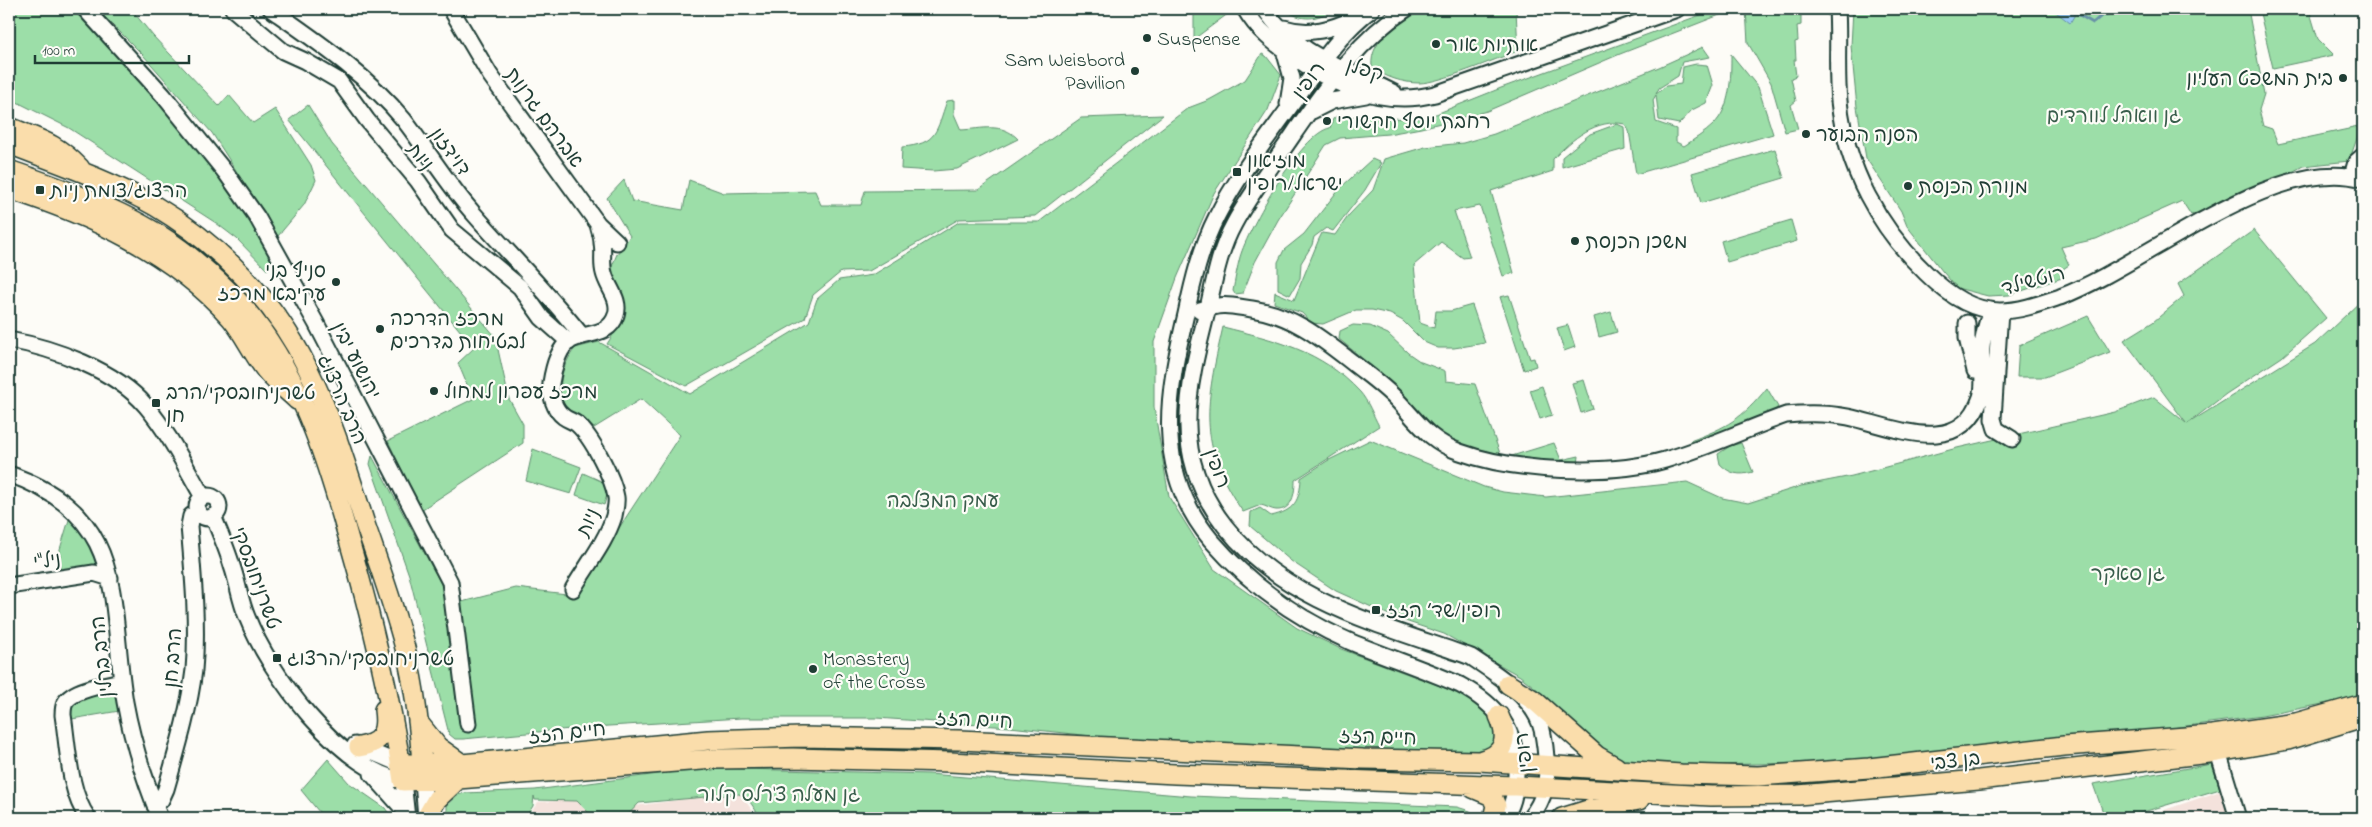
<svg xmlns="http://www.w3.org/2000/svg" width="2372" height="827" font-family="'Indie Flower','Playpen Sans Hebrew',sans-serif">
<style>
.built{fill:#f4e2dc}
.green{fill:#9cdea8;stroke:#5e8e6e}
.water{fill:#98c9f4;stroke:#6891a7}
.lines{fill:none;stroke-linecap:round;stroke-linejoin:round}
.stream{stroke:#6891a7;stroke-width:3}
.minor-casing{stroke:#1f3d34;stroke-width:19}
.major-casing{stroke:#1f3d34;stroke-width:22}
.minor{stroke:#fdfcf7;stroke-width:15}
.major{stroke:#faddab;stroke-width:19}
.poi-dot{fill:#1f3d34;stroke:#fdfcf7;stroke-width:2}
.labels{text-anchor:middle;stroke-width:4.5;stroke-linejoin:round;paint-order:stroke}
.poi-label{font-size:20px;fill:#1f3d34;stroke:#fdfcf7;text-anchor:start}
.street-label{font-size:20px;fill:#1f3d34;stroke:#fdfcf7}
.park-label{font-size:20px;fill:#385d4b;stroke:#fdfcf7}
</style>
<rect width="100%" height="100%" fill="#fdfcf7"/>
<filter id="ink" filterUnits="userSpaceOnUse"><feTurbulence type="fractalNoise" baseFrequency=".02" numOctaves="2"/><feDisplacementMap in="SourceGraphic" scale="10" xChannelSelector="R" yChannelSelector="G"/><feConvolveMatrix kernelMatrix="1 2 1 2 8 2 1 2 1" color-interpolation-filters="sRGB"/></filter>
<g filter="url(#ink)">
<path class="built" d="M2223,790L2232,818H2141Z
M714,795H741L758,818H625L635,806Z
M577,800L593,818H527L538,802Z"/>
<path class="green" d="M9,9H75L154,93L221,175L276,259L267,270L237,239L216,223L69,128L9,98Z
M97,9H131L153,36L219,106L229,95L253,123L275,109L311,165L316,180L304,205L278,236L212,133L143,55Z
M1191,9H1233V10L1194,39V14Z
M1283,9H1336C1314,20 1304,22 1283,9Z
M1423,9H1516L1518,51C1495,59 1440,83 1419,83C1403,83 1384,77 1372,67C1369,37 1402,24 1423,9Z
M1717,9H1735L1620,54L1487,111L1421,128L1388,134L1340,138L1326,145L1278,220L1255,262L1243,293L1235,294L1233,291C1235,280 1237,268 1240,257C1248,229 1301,133 1330,128L1333,119L1337,116L1414,119L1436,114L1501,88Z
M1746,9H1812L1801,12V25L1797,26L1798,41L1795,42L1796,60H1794L1796,76L1791,78L1796,101L1791,105L1798,129L1785,132L1771,83L1748,43Z
M1853,9H2248L2264,94L2259,110L2263,126L2272,129L2278,144L2358,127L2360,130L2349,161L2303,166L2272,183L2191,215L2182,201L2096,239L2061,247L2069,265L2063,269L2065,277L2009,295L1988,296L1957,288L1943,272L1907,226L1901,211L1866,158L1857,107L1851,46Z
M2259,9H2309L2318,39L2334,55L2273,68Z
M1703,47L1710,57L1682,62L1678,76L1659,88L1656,94L1666,86L1681,84L1683,67L1696,64L1707,65L1713,85L1706,103L1692,110L1679,124L1659,120L1656,95L1653,100L1656,122L1676,129V142L1684,146C1693,140 1705,133 1713,125C1731,108 1731,78 1731,54L1758,87L1773,134L1636,174L1629,131L1625,124C1596,118 1572,139 1553,159V171L1491,191L1514,273L1503,276L1480,206L1454,211L1470,257L1463,258L1441,242L1414,265L1420,323L1434,328L1436,311H1451L1472,305L1485,343L1454,348H1438L1424,342L1403,321L1390,314L1372,310H1356L1323,324L1311,323L1302,313L1274,303L1275,292L1294,300L1319,239L1322,233L1335,235L1349,215L1373,190L1384,159L1425,147L1463,143L1494,134L1659,67Z
M1262,54L1266,56L1281,75L1268,110L1214,193L1177,278L1154,342V407L1169,497L1214,569L1297,628L1341,649L1472,698L1490,711L1497,741L1485,751L1474,753H1244L1010,727L876,718H741L592,727L463,739H455L449,734L409,575L370,464L372,456L440,582L450,605L516,588L575,595L680,435L641,399L594,428L562,404C558,383 562,366 575,348L599,342L690,394L809,322L817,299L839,280L873,275L959,222H1039L1188,108L1209,100L1245,80Z
M954,100V114L961,130C982,129 1002,122 1018,139L957,169L933,171L901,169L902,147C938,144 936,131 947,101Z
M308,105L332,144L495,336L509,399L523,424V443L421,510L388,441L473,399L458,363L474,348L289,120Z
M1163,115L1035,216L959,219L869,271L841,272L813,295L805,318L686,386L607,344C626,315 631,300 610,271L617,254L630,236L607,198L624,180L632,201L683,210L689,180L724,193L815,191L821,205H861L865,191L978,190L1081,118Z
M1617,124L1624,127L1625,149L1562,167V157L1590,134Z
M1775,149L1784,178L1701,203L1692,173Z
M1372,159L1381,163L1365,190L1333,231L1326,228L1314,237L1312,245L1301,263L1300,278L1290,295L1278,289V262L1284,250L1304,234L1339,189Z
M1791,220L1797,241L1727,262L1721,241Z
M2254,230L2326,318L2282,357L2226,394L2187,424L2315,344L2363,299V696L2262,716L2149,731L1987,745L1847,762L1662,766L1624,763L1590,739L1538,690L1520,676L1444,634L1396,618L1336,591L1291,561L1250,526L1251,512L1260,508L1271,516C1294,511 1300,501 1301,478L1327,461L1370,440L1484,487L1503,492L1546,497L1687,482L1722,498L1748,503L1801,486L1852,476L1957,448L2115,412L2154,397L2186,423L2124,340L2153,322L2184,296L2178,284Z
M1509,295L1530,359L1534,358L1536,366L1524,370L1500,297Z
M1611,312L1617,332L1599,337L1594,317Z
M2088,316L2110,352L2045,377H2017L2019,346Z
M1353,325L1370,326L1388,334L1408,353L1421,362L1445,371L1446,381L1475,384L1502,459L1554,443L1561,460L1579,456L1578,465L1498,462L1449,440L1415,412L1398,389L1387,379L1339,339L1340,331Z
M1568,325L1575,347L1564,351L1557,328Z
M1223,327C1275,340 1321,350 1360,392C1368,401 1373,415 1379,426L1295,480C1295,492 1293,511 1276,510C1272,510 1266,506 1261,505L1243,512C1196,445 1206,402 1223,327Z
M1584,380L1593,409L1581,413L1572,383Z
M1542,386L1552,415L1540,419L1530,390Z
M1767,388L1778,407L1768,416L1698,446L1690,441C1727,427 1742,419 1767,388Z
M1741,443L1753,472C1739,476 1730,474 1720,464L1718,454L1730,446Z
M533,449L581,467L571,494L526,481Z
M583,473L610,485L604,505L576,495Z
M72,510L85,524L99,567L60,578V549Z
M121,683L125,710L66,720L67,703Z
M328,759L349,783L385,808L392,818H324L301,790Z
M2212,764L2220,789L2123,818H2105L2093,784Z
M705,768L929,774L1191,796L1457,807L1470,811L1480,818H761L748,799L739,794L639,803L625,818H594L577,801L535,800L534,796L533,806L525,818H447V806L457,795L465,793L535,790Z"/>
<path class="water" d="M2052,9H2078L2070,23Z"/>
<g class="lines">
<path class="stream" d="M2076,13L2093,23L2101,16L2118,11L2128,13L2137,9"/>
<g class="minor-casing">
<path id="minor" d="M85,9L163,95L226,173L257,217L316,323L450,582L468,724
M233,9L283,51L305,61L339,81L367,120L418,181L452,230L520,287L542,318L569,342
M271,9C318,42 367,75 404,120C428,151 448,185 474,214C510,255 548,293 582,336
M451,9L490,75L598,224L617,242
M1245,9C1257,30 1274,43 1294,57C1335,86 1384,107 1435,94L1677,9
M1265,9C1293,54 1350,70 1394,93
M1372,9C1340,32 1317,69 1294,101C1269,136 1236,178 1217,216C1201,247 1193,281 1186,314C1167,395 1153,470 1211,540C1249,584 1298,619 1351,642C1387,657 1424,669 1460,685C1497,705 1518,730 1516,774C1516,790 1514,805 1504,818
M1406,9C1358,40 1327,86 1295,132C1275,162 1251,192 1234,224C1219,251 1214,282 1207,312C1187,391 1170,456 1225,526C1284,602 1385,626 1471,657C1495,673 1529,694 1540,723C1544,734 1545,745 1546,757C1549,780 1545,799 1530,818
M1837,9C1839,40 1836,71 1839,101C1846,168 1879,228 1926,273C1946,293 1971,311 2000,311C2020,311 2042,303 2060,297C2145,265 2274,153 2363,179
M1284,28C1310,36 1332,29 1356,18
M1284,50L1292,78L1288,104
M1312,111L1332,101L1366,95
M2352,176L2356,162L2363,156
M1200,310C1225,303 1227,305 1252,309C1293,315 1321,338 1353,363C1368,375 1384,386 1397,400C1418,422 1429,441 1460,452C1515,472 1609,476 1665,460C1707,448 1746,429 1786,415C1806,413 1828,413 1848,417C1892,426 1960,460 1981,397C1986,382 1980,363 1982,347C1983,335 1987,322 1991,310
M2000,311L1993,419L1996,429L2012,439
M1967,323V338L1975,371
M9,340C53,348 116,370 146,406C169,433 185,466 203,497
M9,474C130,517 108,600 125,702C132,741 145,781 160,818
M197 507a11 11 0 1 1 22 0a11 11 0 1 1-22 0Z
M213,516C220,533 227,549 232,566C238,583 240,601 247,617C270,675 339,768 403,781L407,818
M9,586L94,573L110,578
M573,589C587,565 606,542 614,516C615,510 617,503 616,497C613,478 592,437 577,424C573,421 568,420 564,417C554,410 550,395 551,383C553,370 558,350 568,342C583,331 609,338 616,315C621,299 607,287 604,273C601,263 604,253 602,243C602,236 599,230 598,224
M355,745L400,764
M2218,752L2237,815
M372,774L405,811
M423,781L426,818
M155,806L161,800L166,789C177,750 189,711 194,670C198,623 193,573 189,526L191,516L198,511
M88,818C69,793 68,747 63,715C63,711 63,707 65,703C72,689 108,684 122,681"/>
</g>
<g class="major-casing">
<path id="major" d="M9,127C40,140 55,142 80,168
M9,144C58,163 109,180 155,206C219,244 275,301 307,367C332,417 348,471 365,524C379,565 394,606 405,648C416,690 420,734 423,777
M9,170C71,192 137,214 189,256C216,278 242,302 262,331C306,393 329,468 349,540C372,620 391,698 403,781L458,779L715,759L793,758L950,762L1175,774L1516,786L1711,796L1798,795L1979,780L2218,752L2288,740L2363,717
M9,189C90,215 173,252 231,318C243,332 251,350 262,365C271,379 285,388 297,400
M1508,684L1535,701L1597,756L1616,767
M418,722L438,747L462,764
M359,747C382,743 387,732 384,710
M1482,760C1507,754 1508,736 1499,716
M400,764H462L708,740L801,737L960,740L1363,759L1479,761L1681,774L1758,776L1869,768L2064,746L2213,735L2296,723L2363,704
M1473,788L1492,796L1496,806L1493,818
M426,818L437,799L458,779
M1562,818L1591,809L1639,800"/>
</g>
<use href="#minor" class="minor"/>
<use href="#major" class="major"/>
</g>
</g>
<g class="poi-dot">
<circle cx="1147" cy="38" r="5"/>
<circle cx="1436" cy="44" r="5"/>
<circle cx="1135" cy="71" r="5"/>
<circle cx="2343" cy="78" r="5"/>
<circle cx="1327" cy="121" r="5"/>
<circle cx="1806" cy="134" r="5"/>
<rect x="1232" y="167" width="10" height="10" rx="2.5"/>
<circle cx="1908" cy="186" r="5"/>
<rect x="35" y="185" width="10" height="10" rx="2.5"/>
<circle cx="1575" cy="241" r="5"/>
<circle cx="336" cy="282" r="5"/>
<circle cx="380" cy="329" r="5"/>
<circle cx="434" cy="391" r="5"/>
<rect x="151" y="398" width="10" height="10" rx="2.5"/>
<rect x="1371" y="605" width="10" height="10" rx="2.5"/>
<rect x="272" y="653" width="10" height="10" rx="2.5"/>
<circle cx="813" cy="669" r="5"/>
</g>
<g class="labels">
<g class="poi-label">
<text x="1157" y="45">Suspense</text>
<text x="1446" y="51">אותיות אור</text>
<text x="1125" y="66" text-anchor="end">Sam Weisbord<tspan x="1125" dy="23">Pavilion</tspan></text>
<text x="2333" y="85" text-anchor="end">בית המשפט העליון</text>
<text x="1337" y="128">רחבת יוסף חקשורי</text>
<text x="1816" y="141">הסנה הבוער</text>
<text x="1247" y="167">מוזיאון<tspan x="1247" dy="23">ישראל/רופין</tspan></text>
<text x="1918" y="193">מנורת הכנסת</text>
<text x="50" y="197">הרצוג/צומת ניות</text>
<text x="1585" y="248">משכן הכנסת</text>
<text x="326" y="277" text-anchor="end">סניף בני<tspan x="326" dy="23">עקיבא מרכז</tspan></text>
<text x="390" y="325">מרכז הדרכה<tspan x="390" dy="23">לבטיחות בדרכים</tspan></text>
<text x="444" y="398">מרכז עפרון למחול</text>
<text x="166" y="399">טשרניחובסקי/הרב<tspan x="166" dy="23">חן</tspan></text>
<text x="1386" y="617">רופין/שד׳ הזז</text>
<text x="287" y="665">טשרניחובסקי/הרצוג</text>
<text x="823" y="665">Monastery<tspan x="823" dy="23">of the Cross</tspan></text>
</g>
<g class="street-label">
<text transform="translate(1365 69) rotate(17)" y="7">קפלן</text>
<text transform="translate(1308 80) rotate(-54)" y="7">רופין</text>
<text transform="translate(545 117) rotate(54)" y="7">אברהם גרנות</text>
<text transform="translate(451 151) rotate(54)" y="7">דוידזון</text>
<text transform="translate(421 156) rotate(51)" y="7">ניות</text>
<text transform="translate(2033 280) rotate(-15)" y="7">רוטשילד</text>
<text transform="translate(357 360) rotate(63)" y="7">יהושוע יבין</text>
<text transform="translate(343 399) rotate(67)" y="7">הרב הרצוג</text>
<text transform="translate(1218 468) rotate(69)" y="7">רופין</text>
<text transform="translate(587 522) rotate(-66)" y="7">ניות</text>
<text transform="translate(47 560) rotate(-8)" y="7">ניל"י</text>
<text transform="translate(257 578) rotate(70)" y="7">טשרניחובסקי</text>
<text transform="translate(101 657) rotate(-96)" y="7">הרב ברלין</text>
<text transform="translate(172 658) rotate(-86)" y="7">הרב חן</text>
<text transform="translate(974 719) rotate(3)" y="7">חיים הזז</text>
<text transform="translate(567 732) rotate(-6)" y="7">חיים הזז</text>
<text transform="translate(1378 736) rotate(2)" y="7">חיים הזז</text>
<text transform="translate(1523 753) rotate(-97)" y="7">רופין</text>
<text transform="translate(1955 760) rotate(-6)" y="7">בן צבי</text>
</g>
<g class="park-label">
<text x="2114" y="122">גן וואהל לוורדים</text>
<text x="943" y="507">עמק המצלבה</text>
<text x="2128" y="580">גן סאקר</text>
<text x="779" y="801">גן מעלה צ'רלס קלור</text>
</g>
</g>
<rect width="2372" height="827" fill="none" stroke="#fdfcf7" stroke-width="30"/>
<rect x="15" y="15" width="2342" height="797" fill="none" stroke="#1f3d34" stroke-width="2" filter="url(#ink)"/>
<path d="M35 55v8h154v-8" fill="none" stroke="#1f3d34" stroke-width="2.5"/>
<text x="42" y="55" font-size="15" fill="#1f3d34" stroke="#fdfcf7" stroke-width="4" paint-order="stroke">100 m</text>
</svg>
